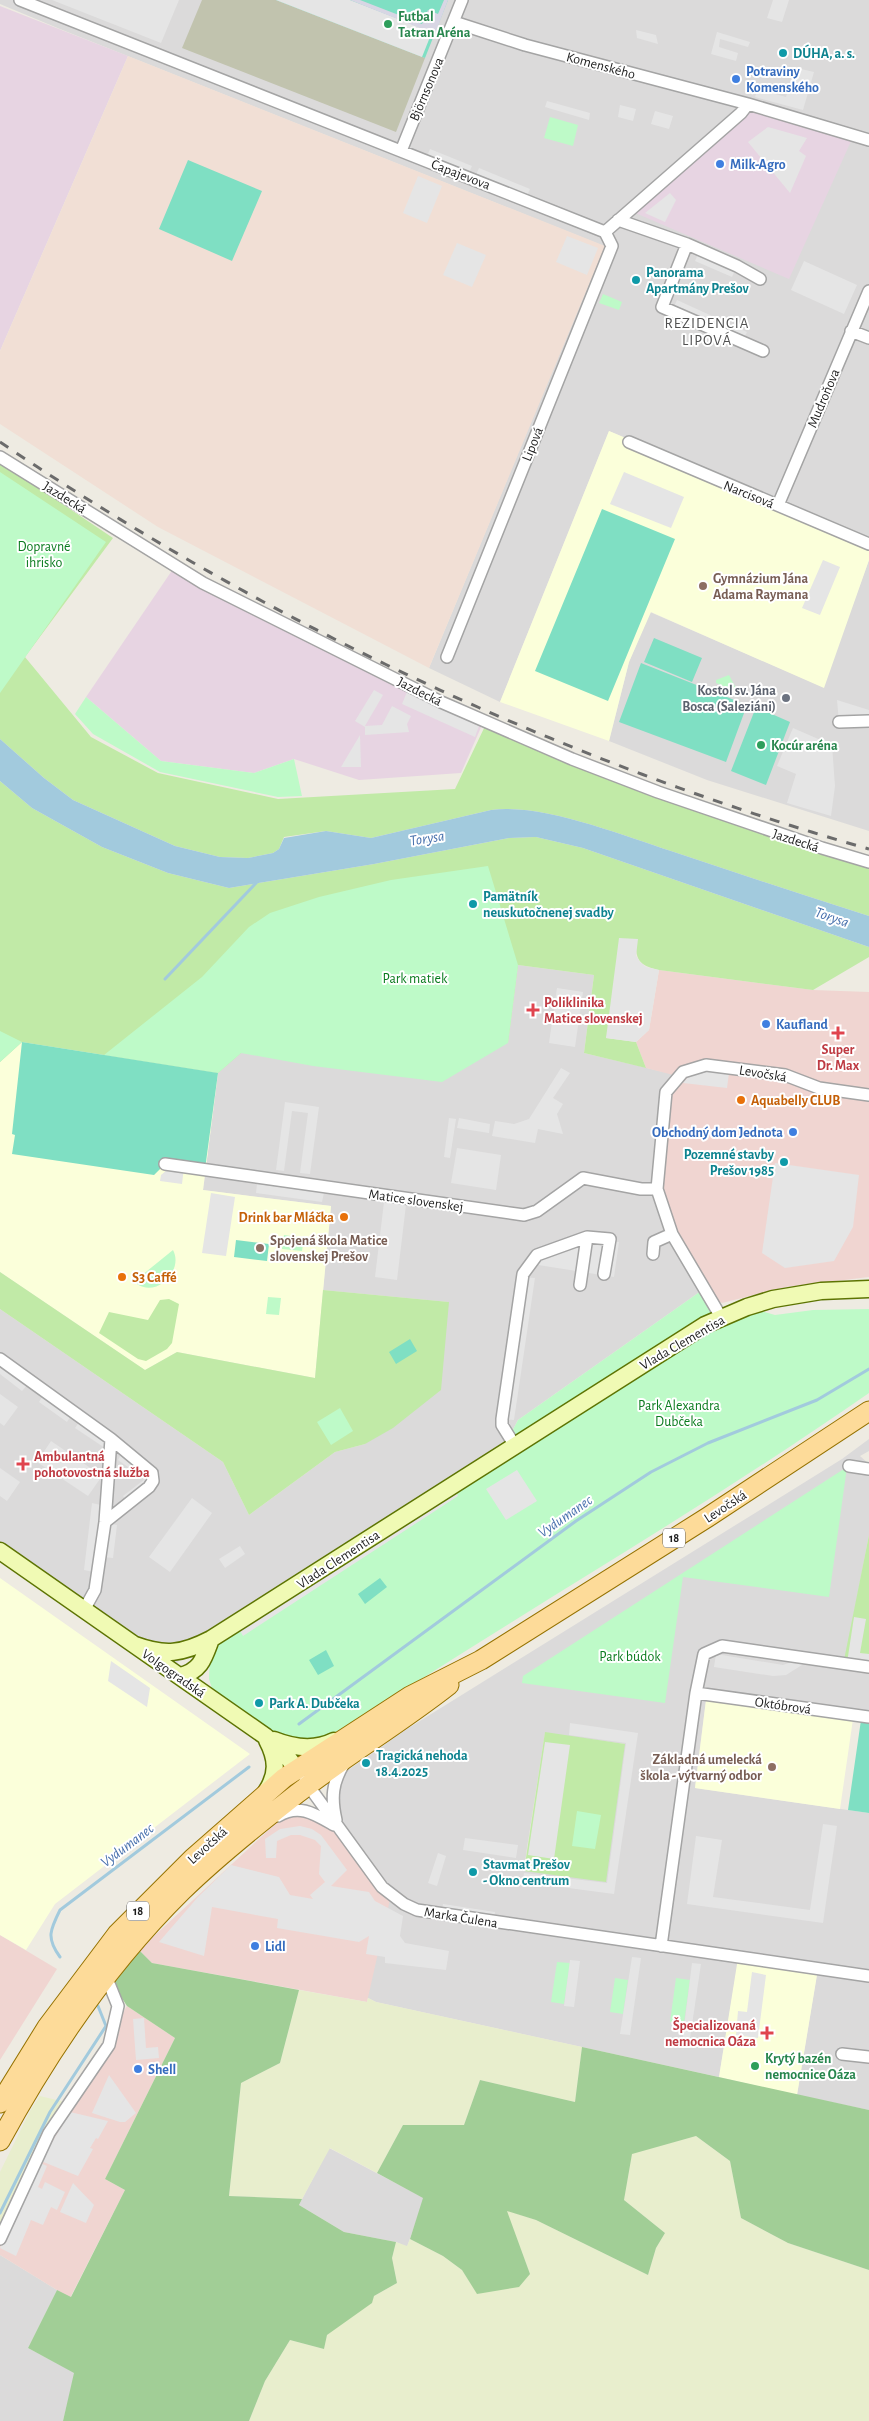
<svg xmlns="http://www.w3.org/2000/svg" width="869" height="2421" font-family="'Alegreya Sans',sans-serif">
<style>
.residential{fill:#dbdada;fill-rule:evenodd}
.commercial{fill:#f0d5d1}
.industrial{fill:#e7d4e2}
.education{fill:#fbffda}
.military{fill:#f1dfd5}
.construction{fill:#c1c3ae}
.farmland{fill:#e8eecd}
.grass{fill:#c1eaa7}
.forest{fill:#a1ce96}
.park{fill:#befac8}
.pitch{fill:#7fdfc3}
.parking{fill:#e5e5e5}
.plaza{fill:#d8d6e4}
.water{fill:#a2cadd}
.lines{fill:none;stroke-linecap:round;stroke-linejoin:round}
.stream{stroke:#a2cadd;stroke-width:3}
.street-casing{stroke:#a4a4a4;stroke-width:14}
.secondary-casing{stroke:#5d7403;stroke-width:19}
.primary-casing{stroke:#957200;stroke-width:21}
.street{stroke:#fff;stroke-width:11}
.secondary{stroke:#f0fab4;stroke-width:16}
.primary{stroke:#fddb99;stroke-width:19}
.rail{stroke:#6b6b6b;stroke-width:3;stroke-dasharray:10 10;stroke-linecap:butt}
.leisure-dot{fill:#2e9e5b;stroke:#fff;stroke-width:2}
.culture-dot{fill:#0f9aa8;stroke:#fff;stroke-width:2}
.shop-dot{fill:#3f7fe0;stroke:#fff;stroke-width:2}
.education-dot{fill:#8d6e63;stroke:#fff;stroke-width:2}
.worship-dot{fill:#6b7280;stroke:#fff;stroke-width:2}
.health-dot{fill:#e0444e;stroke:#fff;stroke-width:2}
.food-dot{fill:#e8710a;stroke:#fff;stroke-width:2}
.labels{text-anchor:middle;stroke-width:4;stroke-linejoin:round;paint-order:stroke}
.shield{fill:#fff;stroke:#616161;stroke-width:1}
.shield-label{font-size:12px;font-weight:bold;fill:#1d1d1d}
.leisure-label{font-size:14px;font-weight:bold;fill:#27864d;stroke:#fff;text-anchor:start}
.culture-label{font-size:14px;font-weight:bold;fill:#0d838f;stroke:#fff;text-anchor:start}
.street-label{font-size:14px;fill:#1d1d1d;stroke:#fff}
.shop-label{font-size:14px;font-weight:bold;fill:#366cbe;stroke:#fff;text-anchor:start}
.park-label{font-size:14px;fill:#0a7b1e;stroke:#fff}
.education-label{font-size:14px;font-weight:bold;fill:#785e54;stroke:#fff;text-anchor:start}
.worship-label{font-size:14px;font-weight:bold;fill:#5b616d;stroke:#fff;text-anchor:end}
.health-label{font-size:14px;font-weight:bold;fill:#be3a42;stroke:#fff;text-anchor:start}
.food-label{font-size:14px;font-weight:bold;fill:#c56008;stroke:#fff;text-anchor:start}
.neighbourhood-label{font-size:15px;letter-spacing:1px;fill:#505050;stroke:#fff}
.water-label{font-size:15px;font-style:italic;fill:#4871ad;stroke:#fff}
</style>
<rect width="100%" height="100%" fill="#eeebe2"/>
<path class="residential" d="M0,0H869V541L609,431L500,702L429,668L604,246L60,29L0,4Z
M869,560V831L707,780L609,741L629,662L650,612L823,687Z
M518,965L594,975L584,1053L685,1077L701,1291L518,1420L500,1454L205,1635L172,1668L0,1553V1309L223,1462L249,1515L335,1452L365,1444L449,1302L323,1290L331,1206L203,1190L218,1073L240,1053L508,1043Z
M869,1439V1451L860,1456L869,1464V1535L845,1659L869,1663V1721L706,1700L695,1788L869,1813V2110L797,2095L818,1968L739,1956L719,2077L376,2002L368,1998L328,1817L338,1777L407,1729L842,1459ZM545,1733L625,1744L524,1871L527,1848Z
M329,2148L424,2198L407,2247L396,2242L344,2232L299,2205Z
M0,2255L57,2290L28,2348L75,2373L63,2421H0Z"/>
<path class="commercial" d="M659,970L813,990L869,992V1277L786,1287L722,1303L701,1291L654,1190L667,1095L685,1078L646,1068L636,1042L649,1030Z
M288,1812L328,1817L391,1895L367,2002L152,1963L139,1950Z
M0,1935L57,1969L0,2060Z
M127,2006L175,2038L105,2179L125,2190L70,2298L0,2255V2229L12,2196Z"/>
<path class="industrial" d="M0,6L128,56L0,351Z
M745,110L852,139L789,279L633,212Z
M173,569L482,725L461,773L359,780L294,759L254,773L161,761L86,697Z"/>
<path class="education" d="M609,431L869,541V560L824,688L651,612L629,662L609,741L500,702Z
M22,1042L218,1073L203,1190L331,1206L315,1378L177,1352L145,1370L0,1272V1062Z
M0,1578L250,1754L55,1904L26,1950L0,1935Z
M706,1700L853,1719L840,1809L695,1788Z
M738,1958L818,1969L797,2095L719,2077Z"/>
<path class="military" d="M128,56L605,246L429,668L158,527L0,424V351Z"/>
<path class="construction" d="M202,0H276L425,58L396,132L182,48Z"/>
<path class="farmland" d="M299,1990L367,2002L368,1998L376,2002L582,2047L575,2102L480,2080L464,2125H403L377,2173L330,2148L302,2199L229,2196L241,2083L280,2063Z
M40,2096L69,2103L12,2196L0,2229V2172L30,2111Z
M696,2136L730,2161L741,2218L788,2243L869,2270V2421H249L265,2381L290,2340L324,2349L327,2335L374,2296L397,2283L392,2258L396,2242L407,2246L410,2239L443,2256L462,2270L478,2294L530,2274L506,2210L536,2220L648,2275L656,2248L665,2233L624,2200L632,2153Z"/>
<path class="grass" d="M0,462L113,538L25,657L91,737L158,773L278,799L455,789L486,724C609,781 739,827 869,868V916C803,895 737,873 671,851C621,835 542,803 491,810L371,838L326,831L284,837L279,849L273,853L248,858L220,857L175,846L73,800L44,778L0,739Z
M0,781L32,808L102,847L168,873L229,888L374,864L509,838L536,837L583,848L869,947V957L813,990L659,970C646,967 637,964 636,949L606,1038L636,1042L646,1068L584,1053L594,975L518,965L508,1043L241,1053L218,1073L22,1042L0,1062Z
M0,1272L145,1370L177,1352L315,1378L323,1290L449,1302L441,1390L393,1428L365,1444L335,1452L249,1515L223,1462L0,1309Z
M169,1299L179,1304L172,1343L167,1349L146,1361L138,1359L99,1333L109,1312L148,1320L160,1300Z
M869,1535V1663L844,1660Z
M545,1732L625,1744L606,1882L524,1871Z"/>
<path class="forest" d="M139,1950L152,1963L299,1990L280,2063L241,2083L229,2196L302,2199L299,2205L344,2232L396,2242L392,2258L397,2283L374,2296L372,2303L327,2335L324,2349L290,2340L265,2381L249,2421H63L74,2373L28,2348L57,2290L71,2297L125,2190L105,2179L175,2038L127,2006L112,1983Z
M582,2047L869,2110V2270L788,2243L741,2218L730,2161L696,2136L632,2154L624,2200L665,2233L656,2248L648,2275L536,2220L507,2211L530,2274L519,2287L477,2294L462,2270L443,2256L410,2239L423,2198L377,2173L403,2125H464L480,2080L575,2102Z"/>
<path class="park" d="M550,117L578,125L573,146L544,138Z
M603,294L622,302L619,310L599,303Z
M0,472L106,542L0,693Z
M729,675L738,692L716,683V680Z
M86,697L161,761L254,773L294,759L302,796L278,797L160,772L93,734L75,714Z
M488,866L518,965L508,1043L442,1082L313,1066L241,1053L218,1073L104,1055L202,977L249,927L270,913L319,897L391,880Z
M0,1031L22,1042L0,1062Z
M284,1235L304,1238L302,1251L282,1249Z
M173,1250C184,1270 157,1298 137,1284L136,1280Z
M701,1291L721,1328L743,1315L758,1310L775,1315L813,1310L869,1309V1393C691,1517 501,1624 321,1744L269,1736L215,1698L209,1679L210,1655L214,1643L500,1454L518,1420Z
M268,1297L281,1298L279,1315L266,1314Z
M340,1408L353,1431L331,1445L317,1422Z
M847,1467L829,1597L683,1577L665,1703L522,1683L523,1676Z
M577,1811L601,1815L595,1849L572,1846Z
M557,1962L570,1963L564,2004L551,2002Z
M615,1978L628,1980L623,2014L610,2012Z
M676,1978L690,1980L684,2023L670,2022Z"/>
<path class="pitch" d="M276,0H448L425,58Z
M188,160L262,191L232,261L159,229Z
M602,509L675,539L608,701L535,671Z
M654,638L702,658L692,682L644,662Z
M641,663L747,705L726,762L619,722Z
M756,707L790,722L766,785L731,771Z
M22,1042L218,1073L205,1169L165,1164L154,1175L12,1154L15,1135L12,1134Z
M236,1240L269,1244L267,1261L234,1257Z
M410,1339L417,1351L396,1364L389,1352Z
M380,1578L387,1587L365,1604L358,1594Z
M326,1650L334,1666L318,1675L309,1660Z
M861,1720L869,1721V1813L848,1810Z"/>
<path class="parking" d="M52,0H179L161,43Z
M276,0H350L432,32L422,57Z
M773,0H789L782,22L767,18Z
M636,30L656,35L658,44L637,38Z
M717,32L750,42L748,47L720,39L719,47L738,53L736,61L711,54Z
M801,69L814,72L803,110L755,97L758,89L786,97L793,72L799,73Z
M547,101L590,113L589,120L545,107Z
M620,105L636,109L633,121L618,117Z
M655,111L673,116L669,129L651,124Z
M768,127L807,138L799,151L806,156L790,193L748,142Z
M430,149L472,166L468,175L426,158Z
M479,168L530,189L526,198L475,177Z
M418,176L442,186L427,223L403,213Z
M670,193L676,200L665,222L645,213Z
M567,236L598,248L587,275L556,262Z
M457,243L486,255L472,287L443,275Z
M700,250L737,266L732,277L695,261Z
M804,261L857,285L844,314L791,290Z
M677,300L747,332L742,342L672,311Z
M624,472L684,497L671,528L610,504Z
M823,560L840,567L820,615L802,608Z
M374,690L383,695L365,726L382,725L392,706L411,716L407,724L409,732L365,735V727L355,721Z
M407,692L479,726L475,737L402,704Z
M837,700L869,710V721L839,722Z
M793,728L832,745L835,786L831,816L787,803L796,774L777,766Z
M360,735L361,767H341Z
M619,938L638,939L636,956L640,962L646,967L659,970L649,1030L636,1042L606,1038Z
M557,988L583,992L575,1047L549,1043Z
M561,1068L570,1073L553,1098L563,1104L557,1114L563,1134L538,1129L535,1143L492,1136L495,1121L514,1124L529,1119Z
M707,1071L729,1073L727,1088L683,1083L689,1076Z
M285,1102L319,1107L310,1174L300,1173L308,1113L292,1111L284,1171L276,1170Z
M449,1118L456,1119L450,1158L444,1157Z
M459,1118L490,1124L489,1133L457,1128Z
M457,1148L501,1155L496,1190L451,1183Z
M775,1163L859,1175L853,1227L834,1261L785,1268L762,1253Z
M173,1165L184,1167L182,1184L160,1181L161,1175Z
M257,1184L324,1193L322,1202L256,1193Z
M211,1193L235,1197L226,1256L202,1253Z
M384,1202L406,1205L397,1280L375,1277Z
M589,1240L619,1242L614,1277L532,1264L535,1259Z
M522,1277L535,1278L514,1420L502,1419Z
M0,1361L29,1383L22,1391L0,1374Z
M0,1394L18,1407L4,1426L0,1423Z
M44,1394L72,1414L67,1422L39,1402Z
M81,1419L110,1440L105,1448L75,1428Z
M51,1441L102,1476L88,1496L37,1462Z
M122,1453L150,1472L145,1479L149,1485L127,1502L123,1496L145,1479L118,1460Z
M0,1468L20,1482L7,1501L0,1496Z
M517,1470L537,1501L506,1520L486,1489Z
M454,1488L458,1496L243,1636L239,1629Z
M192,1498L212,1513L170,1572L149,1557Z
M92,1503L101,1505L93,1572L84,1570Z
M108,1523L117,1525L113,1558L103,1557Z
M240,1546L245,1554L225,1568L219,1559Z
M854,1617L866,1619L860,1653L869,1654V1667L847,1663Z
M716,1654L783,1665L799,1659L810,1660L786,1675L773,1676L714,1667Z
M111,1661L150,1688L147,1707L108,1681Z
M570,1723L638,1733L614,1894L523,1882L524,1873L607,1883L626,1743L569,1735Z
M545,1742L570,1745L554,1859L528,1855Z
M823,1824L837,1826L823,1923L687,1904L696,1836L722,1840L713,1897L810,1910Z
M300,1826L312,1829L321,1835L347,1870L331,1886L369,1892L375,1901L403,1916L400,1936L405,1943L449,1951L446,1970L385,1963V1957L366,1954L369,1936L359,1942L277,1928L278,1919L212,1907L204,1956L159,1942L198,1897L231,1865L279,1877L290,1895L313,1899L310,1895L325,1882L319,1874L321,1846L315,1840L300,1835H291L277,1841L276,1858H266L265,1839L280,1829Z
M465,1838L518,1845L516,1858L463,1850Z
M438,1853L446,1856L437,1886L428,1883Z
M443,1904L495,1912L494,1923L441,1915Z
M632,1957L641,1958L630,2035L620,2034Z
M570,1960L580,1961L574,2007L564,2006Z
M692,1963L701,1964L689,2045L682,2043Z
M752,1972L766,1975L758,2038L736,2035L738,2011L747,2012Z
M144,2018L146,2048L158,2047L159,2058L136,2060L133,2019Z
M109,2075L136,2113L125,2122H120L92,2113Z
M70,2112L108,2121L98,2139L96,2138L90,2148L93,2149L78,2176L41,2161Z
M38,2162L47,2166L38,2187L42,2189L45,2182L65,2192L57,2210L51,2207L43,2225L31,2220L16,2256L0,2248Z
M73,2183L94,2205L86,2223L60,2212Z"/>
<path class="plaza" d="M350,0H360L422,24L428,10L438,14L444,0H448L435,34Z"/>
<path class="water" d="M0,739L44,778L73,800L175,846L220,857L248,858L273,853L279,849L284,838L326,831L371,838L491,810C542,803 621,835 671,851C737,873 803,895 869,916V947L583,848L536,837L509,838L374,864L229,888L168,873L102,847L32,808L0,781Z"/>
<g class="lines">
<path class="stream" d="M165,979L257,882
M299,1724L576,1521L651,1472L708,1443L817,1400L869,1369
M60,1957C46,1938 50,1930 60,1910L249,1767
M0,2213L50,2112L106,2026L98,2006"/>
<g class="street-casing">
<path id="street" d="M20,0L605,232L741,113L748,104L869,140
M454,22L525,45L748,104
M401,151L462,0
M618,220L687,244L737,266L760,279
M687,244L662,307L763,351
M851,331L869,338
M629,442L869,544
M0,457L203,583L441,702L572,759L658,792L822,848L869,862
M778,505L869,291
M447,657L612,246L605,232
M839,722L869,721
M165,1164L524,1215L537,1211L583,1178L641,1189H657
M587,1237L610,1239L604,1274
M653,1254L654,1242L672,1234
M721,1317L672,1234L657,1189L666,1092L683,1072L706,1065L785,1075L819,1088L869,1095
M0,1359L111,1439L152,1473L153,1481L149,1487L105,1522
M515,1446L502,1425V1419L523,1274L537,1255L587,1237L580,1285
M849,1466L869,1469
M84,1610L95,1590L105,1522L111,1439
M696,1693L869,1717
M305,1781L382,1887L404,1904L417,1910L869,1976
M278,1816C299,1803 315,1814 334,1825
M336,1820C331,1798 332,1782 345,1762
M661,1946L696,1693L704,1654L722,1646L869,1667
M842,2054L869,2057
M0,2239L49,2133L109,2045L118,2006L106,1976"/>
</g>
<g class="secondary-casing">
<path id="secondary" d="M0,1551L265,1736L286,1755L297,1770
M135,1645C165,1656 182,1654 211,1639L705,1325L747,1307L773,1299L821,1291L869,1289
M180,1676C201,1671 204,1658 211,1639
M274,1740C294,1748 314,1751 334,1741
M266,1792C278,1774 277,1759 267,1740"/>
</g>
<g class="primary-casing">
<path id="primary" d="M0,2103L47,2027L117,1934L192,1859L284,1778L410,1696L481,1660L708,1517L869,1411
M0,2141C50,2049 108,1964 182,1891C216,1858 252,1829 289,1800C340,1759 397,1726 449,1685"/>
</g>
<use href="#street" class="street"/>
<use href="#secondary" class="secondary"/>
<use href="#primary" class="primary"/>
<path class="rail" d="M0,442C266,622 560,761 869,849"/>
</g>
<g class="leisure-dot">
<circle cx="388" cy="24" r="5"/>
<circle cx="761" cy="745" r="5"/>
<circle cx="755" cy="2066" r="5"/>
</g>
<g class="culture-dot">
<circle cx="783" cy="53" r="5"/>
<circle cx="636" cy="280" r="5"/>
<circle cx="473" cy="904" r="5"/>
<circle cx="784" cy="1162" r="5"/>
<circle cx="259" cy="1703" r="5"/>
<circle cx="366" cy="1763" r="5"/>
<circle cx="473" cy="1872" r="5"/>
</g>
<g class="shop-dot">
<circle cx="736" cy="79" r="5"/>
<circle cx="720" cy="164" r="5"/>
<circle cx="766" cy="1024" r="5"/>
<circle cx="793" cy="1132" r="5"/>
<circle cx="255" cy="1946" r="5"/>
<circle cx="138" cy="2069" r="5"/>
</g>
<g class="education-dot">
<circle cx="703" cy="586" r="5"/>
<circle cx="260" cy="1248" r="5"/>
<circle cx="772" cy="1767" r="5"/>
</g>
<circle class="worship-dot" cx="786" cy="698" r="5"/>
<g class="health-dot">
<path d="M530.5 1002.5h5v5h5v5h-5v5h-5v-5h-5v-5h5z"/>
<path d="M835.5 1025.5h5v5h5v5h-5v5h-5v-5h-5v-5h5z"/>
<path d="M20.5 1456.5h5v5h5v5h-5v5h-5v-5h-5v-5h5z"/>
<path d="M764.5 2025.5h5v5h5v5h-5v5h-5v-5h-5v-5h5z"/>
</g>
<g class="food-dot">
<circle cx="741" cy="1100" r="5"/>
<circle cx="344" cy="1217" r="5"/>
<circle cx="122" cy="1277" r="5"/>
</g>
<g class="labels">
<g class="shield">
<rect x="663" y="1528.5" width="22" height="19" rx="4"/>
<rect x="127" y="1901.5" width="22" height="19" rx="4"/>
</g>
<g class="shield-label">
<text x="674" y="1542">18</text>
<text x="138" y="1915">18</text>
</g>
<g class="leisure-label">
<text x="398" y="21">Futbal<tspan x="398" dy="16">Tatran Aréna</tspan></text>
<text x="771" y="750">Kocúr aréna</text>
<text x="765" y="2063">Krytý bazén<tspan x="765" dy="16">nemocnice Oáza</tspan></text>
</g>
<g class="culture-label">
<text x="793" y="58">DÚHA, a. s.</text>
<text x="646" y="277">Panorama<tspan x="646" dy="16">Apartmány Prešov</tspan></text>
<text x="483" y="901">Pamätník<tspan x="483" dy="16">neuskutočnenej svadby</tspan></text>
<text x="774" y="1159" text-anchor="end">Pozemné stavby<tspan x="774" dy="16">Prešov 1985</tspan></text>
<text x="269" y="1708">Park A. Dubčeka</text>
<text x="376" y="1760">Tragická nehoda<tspan x="376" dy="16">18.4.2025</tspan></text>
<text x="483" y="1869">Stavmat Prešov<tspan x="483" dy="16">- Okno centrum</tspan></text>
</g>
<g class="street-label">
<text transform="translate(601 65) rotate(15)" y="5">Komenského</text>
<text transform="translate(426 89) rotate(-67)" y="5">Björnsonova</text>
<text transform="translate(461 174) rotate(21)" y="5">Čapajevova</text>
<text transform="translate(823 398) rotate(-67)" y="5">Mudroňova</text>
<text transform="translate(532 444) rotate(-68)" y="5">Lipová</text>
<text transform="translate(749 494) rotate(22)" y="5">Narcisová</text>
<text transform="translate(65 497) rotate(32)" y="5">Jazdecká</text>
<text transform="translate(420 691) rotate(27)" y="5">Jazdecká</text>
<text transform="translate(796 840) rotate(18)" y="5">Jazdecká</text>
<text transform="translate(763 1073) rotate(9)" y="5">Levočská</text>
<text transform="translate(416 1200) rotate(8)" y="5">Matice slovenskej</text>
<text transform="translate(682 1342) rotate(-30)" y="5">Vlada Clementisa</text>
<text transform="translate(725 1506) rotate(-33)" y="5">Levočská</text>
<text transform="translate(338 1559) rotate(-33)" y="5">Vlada Clementisa</text>
<text transform="translate(174 1673) rotate(35)" y="5">Volgogradská</text>
<text transform="translate(783 1705) rotate(8)" y="5">Októbrová</text>
<text transform="translate(207 1845) rotate(-42)" y="5">Levočská</text>
<text transform="translate(461 1917) rotate(9)" y="5">Marka Čulena</text>
</g>
<g class="shop-label">
<text x="746" y="76">Potraviny<tspan x="746" dy="16">Komenského</tspan></text>
<text x="730" y="169">Milk-Agro</text>
<text x="776" y="1029">Kaufland</text>
<text x="783" y="1137" text-anchor="end">Obchodný dom Jednota</text>
<text x="265" y="1951">Lidl</text>
<text x="148" y="2074">Shell</text>
</g>
<g class="park-label">
<text x="44" y="551">Dopravné<tspan x="44" dy="16">ihrisko</tspan></text>
<text x="415" y="983">Park matiek</text>
<text x="679" y="1410">Park Alexandra<tspan x="679" dy="16">Dubčeka</tspan></text>
<text x="630" y="1661">Park búdok</text>
</g>
<g class="education-label">
<text x="713" y="583">Gymnázium Jána<tspan x="713" dy="16">Adama Raymana</tspan></text>
<text x="270" y="1245">Spojená škola Matice<tspan x="270" dy="16">slovenskej Prešov</tspan></text>
<text x="762" y="1764" text-anchor="end">Základná umelecká<tspan x="762" dy="16">škola - výtvarný odbor</tspan></text>
</g>
<g class="worship-label">
<text x="776" y="695">Kostol sv. Jána<tspan x="776" dy="16">Bosca (Saleziáni)</tspan></text>
</g>
<g class="health-label">
<text x="544" y="1007">Poliklinika<tspan x="544" dy="16">Matice slovenskej</tspan></text>
<text x="838" y="1054" text-anchor="middle">Super<tspan x="838" dy="16">Dr. Max</tspan></text>
<text x="34" y="1461">Ambulantná<tspan x="34" dy="16">pohotovostná služba</tspan></text>
<text x="756" y="2030" text-anchor="end">Špecializovaná<tspan x="756" dy="16">nemocnica Oáza</tspan></text>
</g>
<g class="food-label">
<text x="751" y="1105">Aquabelly CLUB</text>
<text x="334" y="1222" text-anchor="end">Drink bar Mláčka</text>
<text x="132" y="1282">S3 Caffé</text>
</g>
<g class="neighbourhood-label">
<text x="707" y="328">REZIDENCIA<tspan x="707" dy="17">LIPOVÁ</tspan></text>
</g>
<g class="water-label">
<text transform="translate(427 838) rotate(-9)" y="5">Torysa</text>
<text transform="translate(832 917) rotate(19)" y="5">Torysa</text>
<text transform="translate(565 1516) rotate(-35)" y="5">Vydumanec</text>
<text transform="translate(127 1845) rotate(-37)" y="5">Vydumanec</text>
</g>
</g>
</svg>
